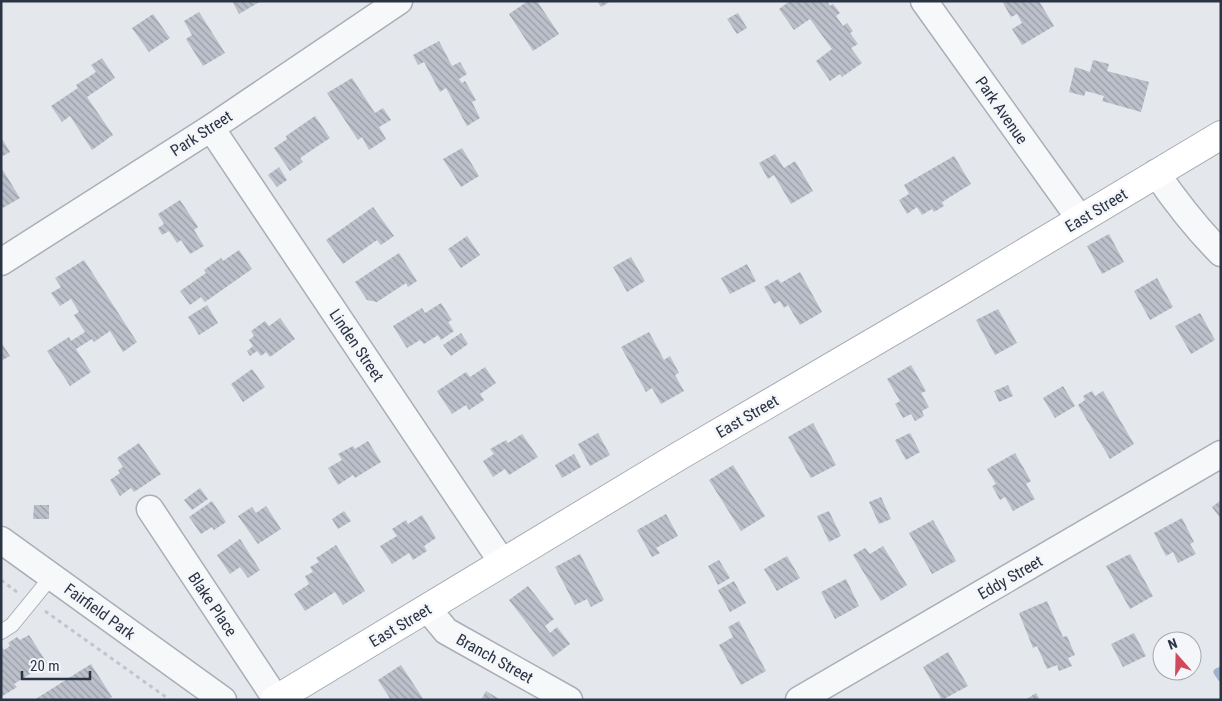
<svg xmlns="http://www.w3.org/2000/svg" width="1222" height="701" font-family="'Roboto Condensed',sans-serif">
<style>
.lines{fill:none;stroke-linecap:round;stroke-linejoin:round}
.stream{stroke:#9fb4cc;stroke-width:7}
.building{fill:url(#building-back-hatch)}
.service-casing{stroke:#a9aeb7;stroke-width:16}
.minor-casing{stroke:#a9aeb7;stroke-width:29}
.secondary-casing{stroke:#a9aeb7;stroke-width:30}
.path{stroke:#c2c5cb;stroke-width:3;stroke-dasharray:4 4;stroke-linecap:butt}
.service{stroke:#f7f8fa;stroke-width:14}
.minor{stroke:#f7f8fa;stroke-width:26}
.secondary{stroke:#fff;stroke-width:28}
.labels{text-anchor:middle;stroke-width:5;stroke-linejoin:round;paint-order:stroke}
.street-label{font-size:16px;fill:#2b3445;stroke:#f4f6f9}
</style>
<defs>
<pattern id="building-back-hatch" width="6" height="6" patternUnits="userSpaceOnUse" patternTransform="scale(1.25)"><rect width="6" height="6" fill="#bbc0ca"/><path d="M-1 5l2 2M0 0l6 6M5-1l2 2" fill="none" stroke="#989da6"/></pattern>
</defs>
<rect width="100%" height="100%" fill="#e4e7ec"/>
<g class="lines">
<path class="stream" d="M1221,670L1217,672L1221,678"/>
</g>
<path class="building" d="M232,1H261L239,14Z
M528,1H537L559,34L533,51L509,14Z
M597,1H611L601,7Z
M790,1H827L830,6L833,4L840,13L836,16L843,26L847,23L853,31L850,33L858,44L851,48L862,63L842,77L840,74L830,81L816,61L832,49L810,19L794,30L779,9Z
M1002,1H1039L1054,26L1022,45L1012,29L1022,23L1017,14L1011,17Z
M199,12L225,53L203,66L186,39L192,35L184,21Z
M738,13L747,28L737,34L727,19Z
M153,14L170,38L149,52L132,28Z
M439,41L452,66L460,62L467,74L459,79L462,83L465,81L476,100L472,102L480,118L467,126L446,88L440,92L424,62L418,65L413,55Z
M102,58L115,78L87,97L113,135L92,150L70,116L62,122L51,106L78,88L76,85L96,72L91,65Z
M1093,60L1109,64L1107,71L1149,82L1141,112L1102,101L1104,96L1086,91L1084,96L1069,92L1075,67L1090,72Z
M352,78L375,113L383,108L391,120L379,127L386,139L369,150L362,137L358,140L327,93Z
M315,116L330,138L300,158L303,162L290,171L274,148L287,139L286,136Z
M1,137L10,152L1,157Z
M462,148L479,176L461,187L443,159Z
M775,154L784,168L795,161L813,191L791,204L774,175L768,179L759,163Z
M954,156L971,184L942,202L944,206L934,212L932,209L922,215L917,207L907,214L899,200L909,194L904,185Z
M1,167L20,198L1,209Z
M279,167L287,180L277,187L268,175Z
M180,200L198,227L194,230L204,246L190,254L181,240L177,243L169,231L162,235L158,228L164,224L158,214Z
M373,207L394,236L381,245L377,240L343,264L326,240Z
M1109,234L1124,262L1102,274L1087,246Z
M467,236L480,255L461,268L448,249Z
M239,250L252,269L205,302L201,297L190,305L180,291L206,273L204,270L221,258L223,261Z
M399,253L417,281L408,287L406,283L377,302L367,300L355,282Z
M631,257L645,281L627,292L613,267Z
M84,260L137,342L123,352L110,331L94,342L92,339L76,349L91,372L70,386L47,351L69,337L71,341L85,332L74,315L79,312L71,299L60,306L51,293L61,287L55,278Z
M747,264L756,281L730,294L721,278Z
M800,272L822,312L800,325L788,305L784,308L780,301L774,304L764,287L778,279L781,283Z
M1157,278L1173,307L1150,320L1134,291Z
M441,303L452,320L448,322L454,331L441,340L438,335L424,344L420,340L407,348L393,326L422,308L425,313Z
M207,305L218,323L199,335L188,317Z
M998,309L1017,343L995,355L976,320Z
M1200,313L1215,340L1191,354L1175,326Z
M280,318L295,339L270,357L266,352L261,356L257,351L250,356L247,351L253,346L249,340L254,336L251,331L265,321L269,326Z
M649,332L664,360L670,356L679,373L675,375L684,391L661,404L652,388L646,392L621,347Z
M461,333L468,344L451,356L443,345Z
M1,342L10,356L1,361Z
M911,365L926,391L921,393L929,407L922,411L924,416L915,421L911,414L903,418L895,404L900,401L887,379Z
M485,367L496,383L480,394L484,400L469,410L466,405L452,414L437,391L466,372L470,377Z
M252,369L265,387L243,402L231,384Z
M1008,385L1013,396L999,402L994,391Z
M1063,386L1075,406L1055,418L1043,398Z
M1092,391L1095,396L1103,391L1134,444L1110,459L1078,405L1085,400L1083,396Z
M813,423L836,465L811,478L788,437Z
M598,433L610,455L590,466L578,444Z
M910,433L920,452L906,460L895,440Z
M522,434L538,457L509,475L505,469L493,477L483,461L494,454L490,449L506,440L508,443Z
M368,441L381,462L355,478L353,475L338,485L328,468L342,460L338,454L353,446L355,449Z
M139,443L161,474L134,492L131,488L120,496L110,480L120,473L118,470L123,467L117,458Z
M1015,453L1031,481L1026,484L1035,499L1013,511L1005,497L1000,500L992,486L996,484L987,469Z
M574,454L581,467L562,478L555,465Z
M733,465L765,516L741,531L709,480Z
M200,488L208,499L192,510L184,500Z
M881,497L891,519L879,524L869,502Z
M1221,500V519L1212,507Z
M212,501L226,522L214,530L212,527L201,534L189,517Z
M34,505H49V519H33Z
M266,506L281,529L258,544L238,516L252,507L256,513Z
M344,511L351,521L338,529L332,519Z
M829,511L841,536L829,542L817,516Z
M666,514L678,536L656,548L660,553L652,557L637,530Z
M422,515L436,538L424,546L427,551L413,560L409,553L392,564L380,546L397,536L392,529L406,520L408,524Z
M1182,518L1194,542L1190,544L1196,554L1178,563L1173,552L1166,556L1154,533Z
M933,520L956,561L932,574L909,533Z
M240,539L260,570L248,578L240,567L230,574L217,555Z
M336,545L365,591L343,605L335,592L305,611L294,594L309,584L305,576L313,572L310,567L319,562L316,558Z
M883,546L907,585L881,601L853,555L865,548L870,554Z
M580,554L604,600L591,607L587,599L575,605L555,567Z
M1130,554L1153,596L1130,609L1106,566Z
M787,556L800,578L777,591L764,569Z
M719,560L730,578L718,585L708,566Z
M846,579L859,606L835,619L821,592Z
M734,581L746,603L730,612L718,590Z
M528,586L554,619L545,626L550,633L557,627L570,644L553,657L509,600Z
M1047,601L1063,637L1067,636L1075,655L1068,658L1072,666L1059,671L1057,665L1047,669L1037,646L1033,648L1019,613Z
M739,621L766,671L741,685L719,645L733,637L728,627Z
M1134,633L1146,656L1123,667L1111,644Z
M29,635L47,663L14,684L17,687L1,697V646L4,650L10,646L8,643L17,637L20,640Z
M948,652L968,686L942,700L923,667Z
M91,664L112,697L108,700H34Z
M401,665L424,700H391L378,680Z
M486,691L501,700H481Z
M1036,693L1040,700H1025Z"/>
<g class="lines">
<g class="service-casing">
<path id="service" d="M1,632L12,625L52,576"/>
</g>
<g class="minor-casing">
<path id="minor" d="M924,1L1080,219
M211,128L502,562
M1156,173C1176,202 1196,228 1221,253
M1,262L211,128L399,1
M150,509L276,699
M1,540L223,700
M427,608L446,631L569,700
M799,700L1221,454"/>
</g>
<g class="secondary-casing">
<path id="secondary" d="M275,700L679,456L954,295L1221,135"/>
</g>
<path class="path" d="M1,580L17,592
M45,611L170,700"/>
<use href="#service" class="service"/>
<use href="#minor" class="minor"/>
<use href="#secondary" class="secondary"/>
</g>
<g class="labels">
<g class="street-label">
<text transform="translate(1002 110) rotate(55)" y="6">Park Avenue</text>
<text transform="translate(201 133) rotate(-33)" y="6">Park Street</text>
<text transform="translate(1096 210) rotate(-31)" y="6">East Street</text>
<text transform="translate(357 345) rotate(56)" y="6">Linden Street</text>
<text transform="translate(747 416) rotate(-30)" y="6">East Street</text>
<text transform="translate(1010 577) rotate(-30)" y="6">Eddy Street</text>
<text transform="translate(213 604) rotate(56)" y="6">Blake Place</text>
<text transform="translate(100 611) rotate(36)" y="6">Fairfield Park</text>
<text transform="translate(400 625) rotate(-31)" y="6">East Street</text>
<text transform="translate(495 658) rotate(29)" y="6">Branch Street</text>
</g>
</g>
<rect width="1222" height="701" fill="none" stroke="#2b3445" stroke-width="5"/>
<g transform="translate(1177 656) rotate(340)"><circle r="24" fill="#f4f6f9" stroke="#a4a8b1"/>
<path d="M0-4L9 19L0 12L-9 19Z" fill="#d1495b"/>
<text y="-8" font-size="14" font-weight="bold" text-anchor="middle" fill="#2b3445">N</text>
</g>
<path d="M22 671v8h68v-8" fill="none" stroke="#2b3445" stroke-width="2.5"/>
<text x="30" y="671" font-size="15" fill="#2b3445" stroke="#f4f6f9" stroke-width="4" paint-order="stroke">20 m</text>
</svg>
